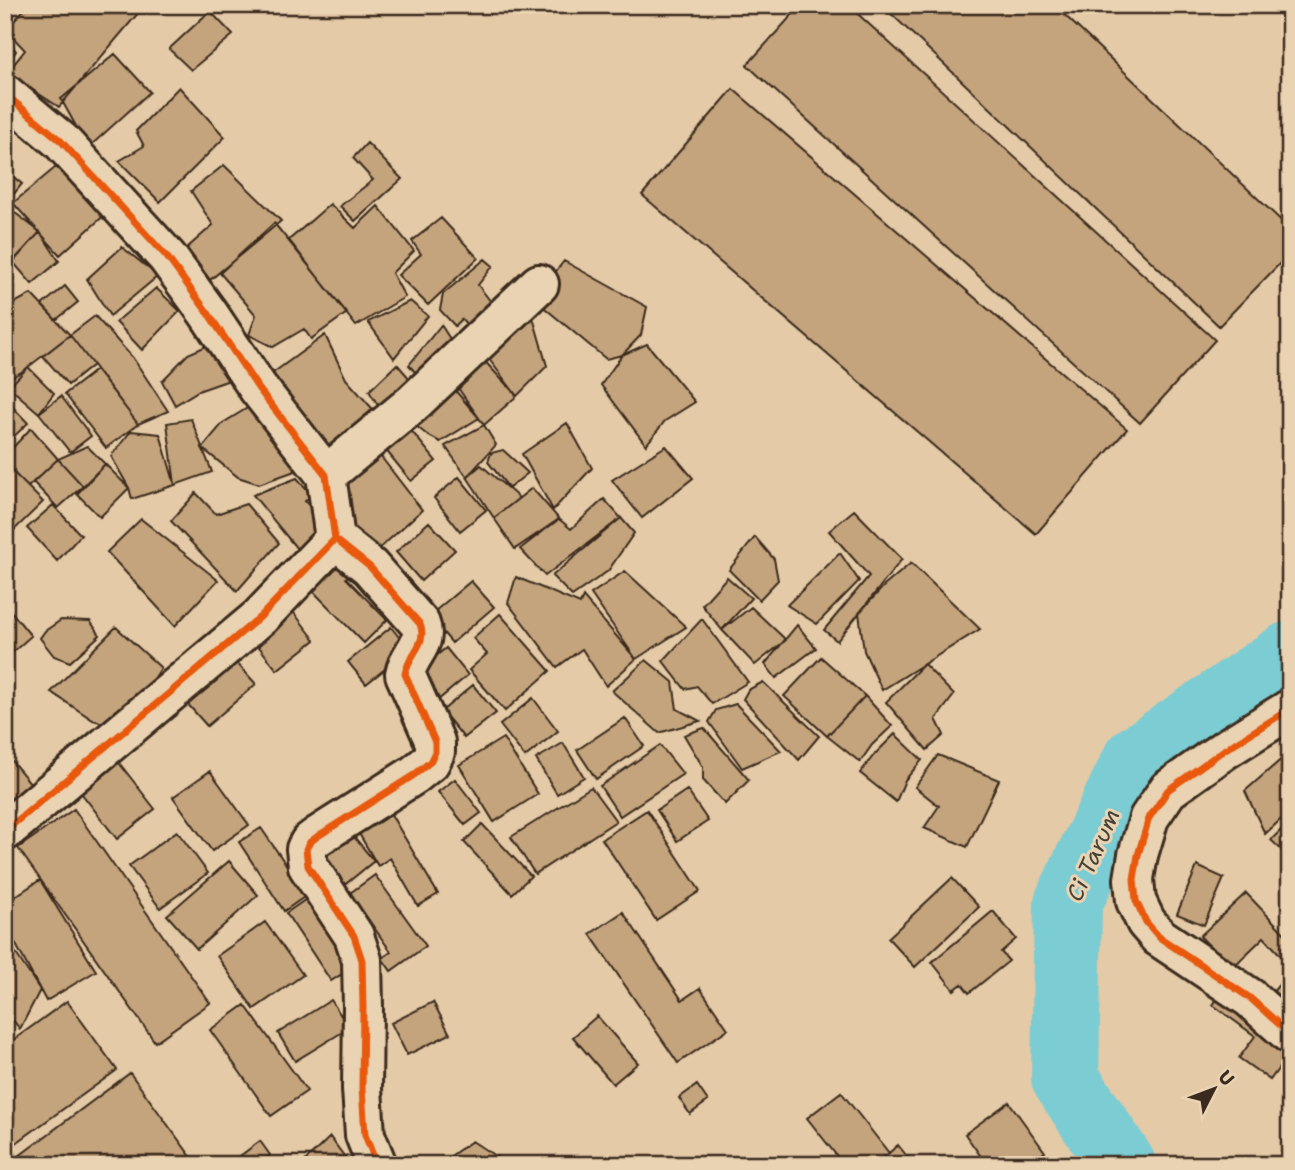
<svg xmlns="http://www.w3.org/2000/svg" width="1295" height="1170" font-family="'Shantell Sans',sans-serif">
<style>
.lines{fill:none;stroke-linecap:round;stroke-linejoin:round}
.river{stroke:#7bccd3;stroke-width:68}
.building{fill:#c4a47c;stroke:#3b2a1e;stroke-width:2}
.minor-casing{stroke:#3b2a1e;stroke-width:44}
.minor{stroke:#e9d3b2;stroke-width:38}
.cycleway-casing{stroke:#e9d3b2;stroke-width:11}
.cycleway{stroke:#e8590c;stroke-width:7}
.labels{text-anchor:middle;stroke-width:6;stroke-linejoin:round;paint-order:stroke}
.water-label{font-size:23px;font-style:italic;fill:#454239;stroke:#e9d3b2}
</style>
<rect width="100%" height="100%" fill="#e4caa6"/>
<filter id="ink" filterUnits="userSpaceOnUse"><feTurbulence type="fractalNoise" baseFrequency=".0143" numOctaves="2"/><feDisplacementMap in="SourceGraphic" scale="14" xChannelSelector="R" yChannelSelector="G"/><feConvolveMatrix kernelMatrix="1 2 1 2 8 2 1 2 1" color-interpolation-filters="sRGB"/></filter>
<g filter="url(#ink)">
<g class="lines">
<path class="river" d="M1122,1165L1065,1078L1068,903L1137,759L1290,655"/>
</g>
<path class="building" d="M28,5H145L59,107L7,73L25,50L6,30Z
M801,5H848L1215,340L1140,423L747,65Z
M882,5H1054L1290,229V253L1219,326Z
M210,11L233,35L191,70L169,49Z
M5,36L16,51L5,67Z
M115,54L150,92L88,148L61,99Z
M179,87L225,137L160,202L119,161L144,146L136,131Z
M733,89L1127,429L1036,534L642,195Z
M5,102L26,120L5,145Z
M367,143L402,179L355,221L340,206L373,180L353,158Z
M224,165L281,221L210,280L187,248L213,225L191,191Z
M56,167L108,212L60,255L13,203Z
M5,170L22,184L5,205Z
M330,204L355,228L378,206L414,251L392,273L405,297L356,326L289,240Z
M10,209L40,232L5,270V214Z
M441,218L478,258L428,305L398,275L421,254L412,241Z
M274,223L347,313L311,339L304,329L273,347L249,335L256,315L220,273Z
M40,232L59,261L32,284L13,262Z
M122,247L158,276L110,316L87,279Z
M485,259L493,266L478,285L498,311L471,330L462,319L455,326L440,310L443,294Z
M564,261L647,307L641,335L622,355L606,359L534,299Z
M65,286L78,302L56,320L42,305Z
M156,288L180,311L142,350L116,322Z
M31,294L70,335L23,371L5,381V308Z
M410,301L428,316L394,358L368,322Z
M530,307L547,366L517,396L482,350Z
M95,316L133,358L168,411L138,424L70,335Z
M441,325L457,350L427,386L409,365Z
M70,335L93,365L68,385L43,356Z
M325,335L346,379L378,415L324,461L266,378Z
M211,344L238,377L198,391L175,405L162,381L188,354Z
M647,344L695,402L665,421L646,445L601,385L622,355Z
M478,354L517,396L484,425L451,378Z
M397,364L416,386L385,416L369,391Z
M28,367L54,393L39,413L9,387Z
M96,370L138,424L106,448L65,394Z
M447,381L479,418L440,442L427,435L415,425Z
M61,396L91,436L70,452L39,413Z
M5,399L28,423L5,445Z
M249,407L306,467L259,484L238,477L202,448L223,423Z
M191,419L212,472L175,485L167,423Z
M405,423L436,461L411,481L380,443Z
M567,423L592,468L553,510L522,454Z
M484,425L496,445L467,477L445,446Z
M31,428L58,459L28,487L5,464V456Z
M131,431L160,434L175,485L132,499L129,488L111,456Z
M87,446L105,464L83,486L58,459Z
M666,446L693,478L642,518L612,480Z
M375,449L422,510L370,557L347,534L335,478Z
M503,450L528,473L509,488L488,462L491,453Z
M58,459L83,486L58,508L33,482Z
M5,464L43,502L5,539Z
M105,464L129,488L100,517L77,494Z
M481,465L519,498L494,518L467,477Z
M459,477L486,510L460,531L434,498Z
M297,478L312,495L305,501L331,532L302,555L253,495Z
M532,488L559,519L515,549L494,518Z
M196,493L216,514L246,504L279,543L237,591L171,521Z
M604,499L621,518L545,576L520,549L559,519L571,529Z
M53,505L81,535L57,561L27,528Z
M854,510L902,559L837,641L824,630L869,576L829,531Z
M621,518L634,533L608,571L572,596L552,576Z
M141,519L218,580L175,626L107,552Z
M429,522L455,550L421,581L396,552Z
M755,537L774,559L778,580L759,600L729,570Z
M335,553L353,571L346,578L387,620L364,643L304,582Z
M840,553L859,581L817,624L787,605Z
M911,563L980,629L882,690L864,651L859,613L884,586Z
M625,571L686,627L636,659L591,594Z
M516,577L580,604L583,597L636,659L606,686L582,649L557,667L508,603Z
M727,577L751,598L722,630L702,605Z
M471,581L494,607L452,643L429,616Z
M5,604L31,636L5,659Z
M751,607L786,640L755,665L722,630Z
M291,609L315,640L277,670L253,639Z
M500,614L550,671L505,711L469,670L487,654L473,638Z
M702,619L748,682L712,704L697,686L685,689L663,661Z
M61,620L90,621L100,635L70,662L54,656L40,638L45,631Z
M797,625L816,648L776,678L765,664Z
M116,627L161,668L141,699L107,724L93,720L51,692Z
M391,627L409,650L366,684L348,662Z
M446,648L468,675L437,701L414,674Z
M821,657L865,696L827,736L784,696Z
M234,660L256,684L207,726L185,701Z
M646,660L673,682L677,709L700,721L659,733L612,691Z
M924,664L954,695L936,719L944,735L927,750L886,702Z
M763,682L819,736L799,760L743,699L748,690Z
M473,685L496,713L464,738L442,711Z
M865,696L892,726L872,745L860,762L827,736Z
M533,698L558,731L525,757L500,725Z
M736,704L781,751L742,768L709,722L716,710Z
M625,718L644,746L596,779L577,750Z
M704,728L749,780L725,804L703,780V767L684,735Z
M895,734L922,760L905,780L896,802L860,773L874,755Z
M503,738L538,794L494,822L459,765Z
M563,743L584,777L557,794L536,759Z
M660,745L683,774L620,816L600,786Z
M5,753L37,791L5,815Z
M113,755L155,809L117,839L75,785Z
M938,755L999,780L967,847L924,828L939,806L915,787Z
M1285,756L1290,762V811L1265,834L1245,791Z
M210,771L249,825L212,851L173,797Z
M455,779L481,813L465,825L438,792Z
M591,787L616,821L535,874L511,837Z
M687,790L708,821L677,841L657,810Z
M386,806L438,894L418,906L390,858L378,866L354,825Z
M74,809L210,1003L155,1042L18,848Z
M647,810L700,891L656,920L602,839Z
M1289,822H1290V858L1271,840Z
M482,824L531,876L512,894L464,842Z
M346,827L374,861L342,887L314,852Z
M261,828L307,895L284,911L239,842Z
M177,831L208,873L160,908L129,866Z
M229,861L258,895L197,949L167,915Z
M1197,866L1224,878L1204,925L1177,914Z
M375,875L426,946L391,971L382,958L391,952L350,893Z
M952,878L979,907L915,967L888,938Z
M40,880L96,971L46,1001L5,924V903Z
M1246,893L1290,939V957L1286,961L1264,937L1231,969L1200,936Z
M308,898L354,966L331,981L286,913Z
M993,911L1016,939L1001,952L1009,961L969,993L962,984L954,990L932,962Z
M623,912L682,1000L700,988L728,1029L678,1063L590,934Z
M265,922L303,975L254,1009L217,956Z
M5,937L40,990L20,1029L5,1011Z
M1290,971V1007L1272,993Z
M1221,993L1290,1042V1053L1270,1080L1239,1058L1255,1036L1213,1005Z
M331,1000L349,1028L295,1061L278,1033Z
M67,1001L117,1070L5,1151V1046Z
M433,1002L450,1034L407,1055L391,1023Z
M245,1005L307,1091L271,1116L210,1030Z
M597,1016L638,1063L613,1084L573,1037Z
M130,1073L197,1165H7Z
M697,1085L708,1101L690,1114L679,1098Z
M841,1092L889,1153L873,1165H844L807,1118Z
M1009,1102L1045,1152L1027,1165H987L965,1134Z
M330,1137L344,1156L338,1165H301Z
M260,1141L270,1155L258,1165H228Z
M472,1141L509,1165H438Z
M898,1145L914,1165H873L889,1153Z"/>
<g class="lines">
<g class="minor-casing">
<path id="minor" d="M5,94L61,141L167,257L208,313L258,388L326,475L335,539L370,567L420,624C428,644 409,653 405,674L435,742V752L430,762L414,775L318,836L310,842L306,849L308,866L354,936L362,960L363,1007L362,1089L365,1135L377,1165
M326,475L412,404L539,284
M1290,709L1224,750L1168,790L1149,818L1138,855L1134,879L1136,901L1146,922L1159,937L1250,998L1290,1034
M5,831L260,617L335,539"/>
</g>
<use href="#minor" class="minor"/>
<g class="cycleway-casing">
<path id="cycleway" d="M5,94L61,141L167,257L208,313L258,388L326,475L335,539L370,567L420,624C428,644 409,653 405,674L435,742V752L430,762L414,775L318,836L310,842L306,849L308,866L354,936L362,960L363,1007L362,1089L365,1135L377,1165
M1290,709L1224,750L1168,790L1149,818L1138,855L1134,879L1136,901L1146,922L1159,937L1250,998L1290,1034
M5,831L260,617L335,539"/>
</g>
<use href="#cycleway" class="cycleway"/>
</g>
</g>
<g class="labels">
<g class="water-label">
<text transform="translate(1093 855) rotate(-66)" y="8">Ci Tarum</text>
</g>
</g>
<rect width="1295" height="1170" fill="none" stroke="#e9d3b2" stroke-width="28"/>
<rect x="14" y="14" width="1267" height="1142" fill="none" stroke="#3b2a1e" stroke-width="2.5" filter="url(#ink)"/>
<g transform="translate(1214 1089) rotate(48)" stroke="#e9d3b2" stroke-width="5" paint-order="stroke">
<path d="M0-5L12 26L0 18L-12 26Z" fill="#3b2a1e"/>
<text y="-10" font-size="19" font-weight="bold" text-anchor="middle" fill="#3b2a1e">U</text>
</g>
</svg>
